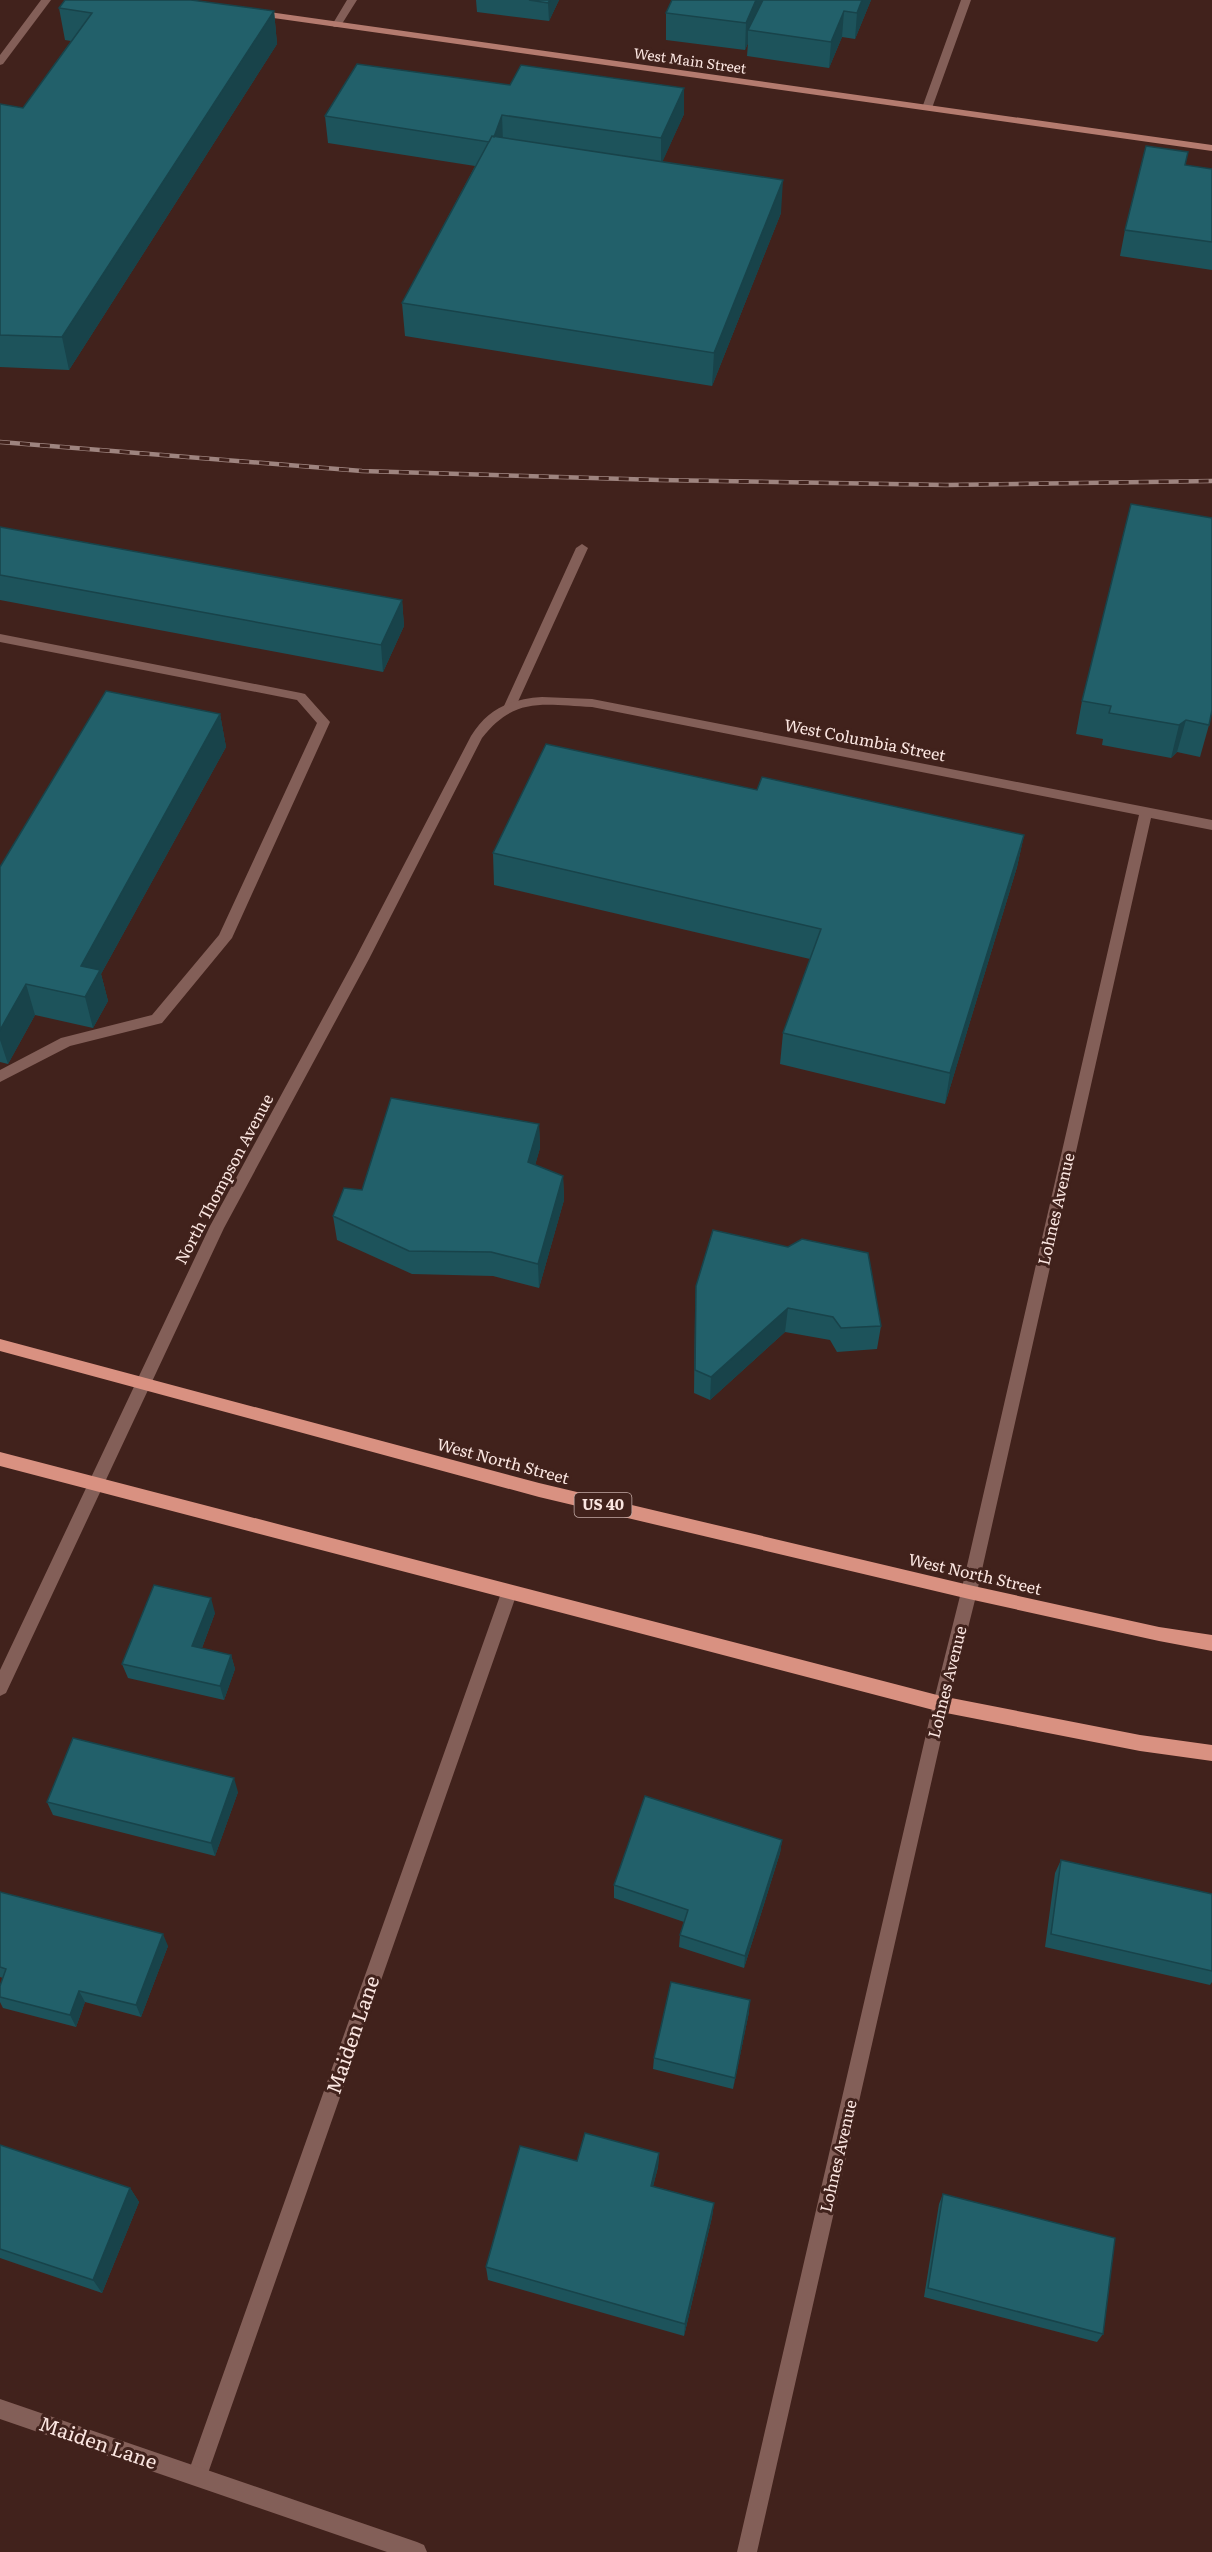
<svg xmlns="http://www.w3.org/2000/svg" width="1212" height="2552" font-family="Literata,serif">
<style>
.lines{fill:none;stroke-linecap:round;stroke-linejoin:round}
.lane{fill:#835f58;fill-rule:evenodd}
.street{fill:#835f58;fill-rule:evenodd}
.secondary{fill:#b47b6f;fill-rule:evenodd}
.primary{fill:#d99181;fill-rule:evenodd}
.rail-casing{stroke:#9e847f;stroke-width:4.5}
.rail{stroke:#41221c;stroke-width:3;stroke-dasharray:10;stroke-linecap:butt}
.wall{fill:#1d535b}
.shaded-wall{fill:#18434a}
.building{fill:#22606a;stroke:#18434a;stroke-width:1.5}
.labels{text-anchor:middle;stroke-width:6;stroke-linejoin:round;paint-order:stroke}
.far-street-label{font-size:14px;fill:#fbe6e1;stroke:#41221c}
.shield{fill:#41221c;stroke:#c3aba6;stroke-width:1.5}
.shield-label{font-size:15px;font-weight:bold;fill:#fbe6e1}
.street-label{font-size:16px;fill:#fbe6e1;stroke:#41221c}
.near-street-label{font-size:20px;fill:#fbe6e1;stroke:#41221c}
</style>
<rect width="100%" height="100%" fill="#41221c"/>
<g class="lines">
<path class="lane" d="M41,0H51L3,64L0,65V55Z
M582,544L588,548L516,706L514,709H506L504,706L576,548Z
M0,634L301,693L305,694L330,722L232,938L162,1023L70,1046L0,1082V1070L61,1038L152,1015L219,935L317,723L297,700L0,642Z
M509,1586L515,1588L517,1593L207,2476L204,2483L197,2486L190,2483L187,2476L501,1593L503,1588Z"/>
<path class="street" d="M347,0H357L340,27H334L332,25Z
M961,0H971L932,108L923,110L922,108Z
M542,697L592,699L1212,820V830L1151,818L977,1592L949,1704L757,2552H737L933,1704L961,1592L1139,815L592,707C543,705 515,696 482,738L369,959L224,1228L6,1693L0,1696V1670L210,1226L355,959L471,736C488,709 510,699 542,697Z
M0,2399L417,2542L424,2545L427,2552H387L0,2419Z"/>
<path class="secondary" d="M255,10L1212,145V151L252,15L250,13Z"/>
<path class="primary" d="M0,1339L539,1483L969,1585L1159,1627L1212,1635V1651L1159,1641L969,1599L539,1497L0,1351Z
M0,1452L941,1696L1140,1735L1212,1745V1761L1140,1751L941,1712L0,1466Z"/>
<g class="rail-casing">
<path id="rail" d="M0,442L362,471L659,480L946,485L1212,481"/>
</g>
<use href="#rail" class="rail"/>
</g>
<path class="wall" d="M476,0H559L549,21L477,12Z
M672,0H871L855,39L842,37L829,68L747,56L748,43L745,50L666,40V13Z
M59,8L274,11L277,44L69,370L0,367V104L23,108L71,41L65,40Z
M684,114L662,162L781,213L712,386L405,336L402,303L475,166L328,143L325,116Z
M1185,165L1212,169V270L1120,256L1125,230Z
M1131,504L1209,725L1200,757L1177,752L1171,758L1102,745L1103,739L1076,734L1082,701Z
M0,527L402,600L404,626L383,672L0,600Z
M220,714L226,747L101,974L108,1001L93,1028L35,1015L8,1064L0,1062V867Z
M757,790L1024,835L1017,867L945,1104L780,1064L783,1033L810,959L494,885L493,853Z
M539,1124L540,1148L535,1165L563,1176L564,1200L539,1288L493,1276L412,1274L337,1240L333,1216L362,1190Z
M696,1286L881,1326L877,1349L837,1352L830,1340L785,1332L710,1400L694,1393L695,1310Z
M215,1613L202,1648L231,1655L235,1669L224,1700L128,1678L122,1664Z
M238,1792L215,1856L53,1815L47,1802Z
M782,1840L780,1853L744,1968L679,1947L680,1935L684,1922L614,1898V1885Z
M1061,1860L1212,1971V1982L1210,1985L1045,1947L1055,1873Z
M0,1892L168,1946L141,2017L85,2002L76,2027L3,2008L0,2002V1986L3,1978L0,1977Z
M749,2012L733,2089L653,2069L654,2058Z
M0,2145L130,2188L139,2202L102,2293L0,2258Z
M659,2153L658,2167L653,2186L714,2203L712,2217L684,2336L488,2280L486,2267L577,2161Z
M943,2194L1103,2334L1097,2342L924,2297L939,2204Z"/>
<path class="shaded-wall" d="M550,0H559L549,21L548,3Z
M756,0H765L748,30V43L745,50L746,23Z
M862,0H871L855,39L857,13Z
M274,11L277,44L69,370L62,337Z
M844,11L842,37L829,68L831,42Z
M684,88V114L661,165V138Z
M502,115L503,142L492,143Z
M783,180L781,213L712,386L714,353Z
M402,600L404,626L383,672L381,645Z
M220,714L226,747L101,974L108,1001L93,1028L85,997L81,966Z
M1186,720L1177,752L1171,758L1179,725Z
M1024,835L1017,867L945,1104L950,1073Z
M26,984L35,1015L8,1064L0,1040V1030Z
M539,1124L540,1148L529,1187L528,1162Z
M563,1176L564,1200L539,1288L538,1264Z
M788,1308L785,1332L710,1400L711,1377Z
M211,1598L215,1613L197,1661L192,1646Z
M231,1655L235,1669L224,1700L220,1686Z
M234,1778L238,1792L215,1856L211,1843Z
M782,1840L780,1853L744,1968L745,1956Z
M163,1934L168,1946L141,2017L136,2005Z
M79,1991L85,2002L76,2027L70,2015Z
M750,2000L749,2012L733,2089L735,2078Z
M659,2153L658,2167L650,2199L651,2186Z
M130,2188L139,2202L102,2293L93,2280Z
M714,2203L712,2217L684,2336L685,2324Z"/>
<path class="building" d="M65,0H191L274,11L62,337L0,335V104L23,108L92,13L59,8Z
M529,0H550L548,3Z
M672,0H756L746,23L666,13Z
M763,0H862L857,13L844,11L831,42L748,30Z
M357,64L510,85L521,65L684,88L661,138L502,115L494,137L492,136L489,142L325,116Z
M492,136L783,180L714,353L402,303Z
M1146,146L1188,152L1185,165L1212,169V242L1125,230Z
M1131,504L1212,518V710L1209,725L1186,720L1179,725L1109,713L1111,706L1082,701Z
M0,527L402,600L381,645L0,575Z
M106,691L220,714L81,966L100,970L85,997L26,984L0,1030V867Z
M546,744L757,790L762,777L1024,835L950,1073L783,1033L821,929L493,853Z
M391,1098L539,1124L528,1162L563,1176L538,1264L491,1252L409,1251L333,1216L344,1188L362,1190Z
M713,1230L788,1247L802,1239L868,1253L881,1326L841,1328L833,1317L788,1308L711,1377L695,1370L696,1286Z
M154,1585L211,1598L192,1646L231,1655L220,1686L122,1664Z
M73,1738L234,1778L211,1843L47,1802Z
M645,1796L782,1840L745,1956L680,1935L688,1910L614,1885Z
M1061,1860L1212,1894V1971L1051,1934Z
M0,1892L163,1934L136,2005L79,1991L70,2015L0,1997V1986L6,1969L0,1967Z
M671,1982L750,2000L735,2078L654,2058Z
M585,2133L659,2153L651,2186L714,2203L685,2324L486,2267L520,2146L577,2161Z
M0,2145L130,2188L93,2280L0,2249Z
M943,2194L1115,2238L1103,2334L928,2288Z"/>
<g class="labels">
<g class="far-street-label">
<text transform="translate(690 61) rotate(8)" y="5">West Main Street</text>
</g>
<rect class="shield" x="574.5" y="1493" width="57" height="24" rx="4.5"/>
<g class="shield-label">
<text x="603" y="1510">US 40</text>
</g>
<g class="street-label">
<text transform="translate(865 740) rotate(11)" y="6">West Columbia Street</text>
<text transform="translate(224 1179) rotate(-62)" y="6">North Thompson Avenue</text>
<text transform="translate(1056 1209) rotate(-77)" y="6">Lohnes Avenue</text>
<text transform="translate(503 1461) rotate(15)" y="6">West North Street</text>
<text transform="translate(975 1574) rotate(13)" y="6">West North Street</text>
<text transform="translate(947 1682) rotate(-76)" y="6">Lohnes Avenue</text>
<text transform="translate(838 2156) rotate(-77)" y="6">Lohnes Avenue</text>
</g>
<g class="near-street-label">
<text transform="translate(353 2035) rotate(-71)" y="7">Maiden Lane</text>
<text transform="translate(98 2443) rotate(19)" y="7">Maiden Lane</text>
</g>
</g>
</svg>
